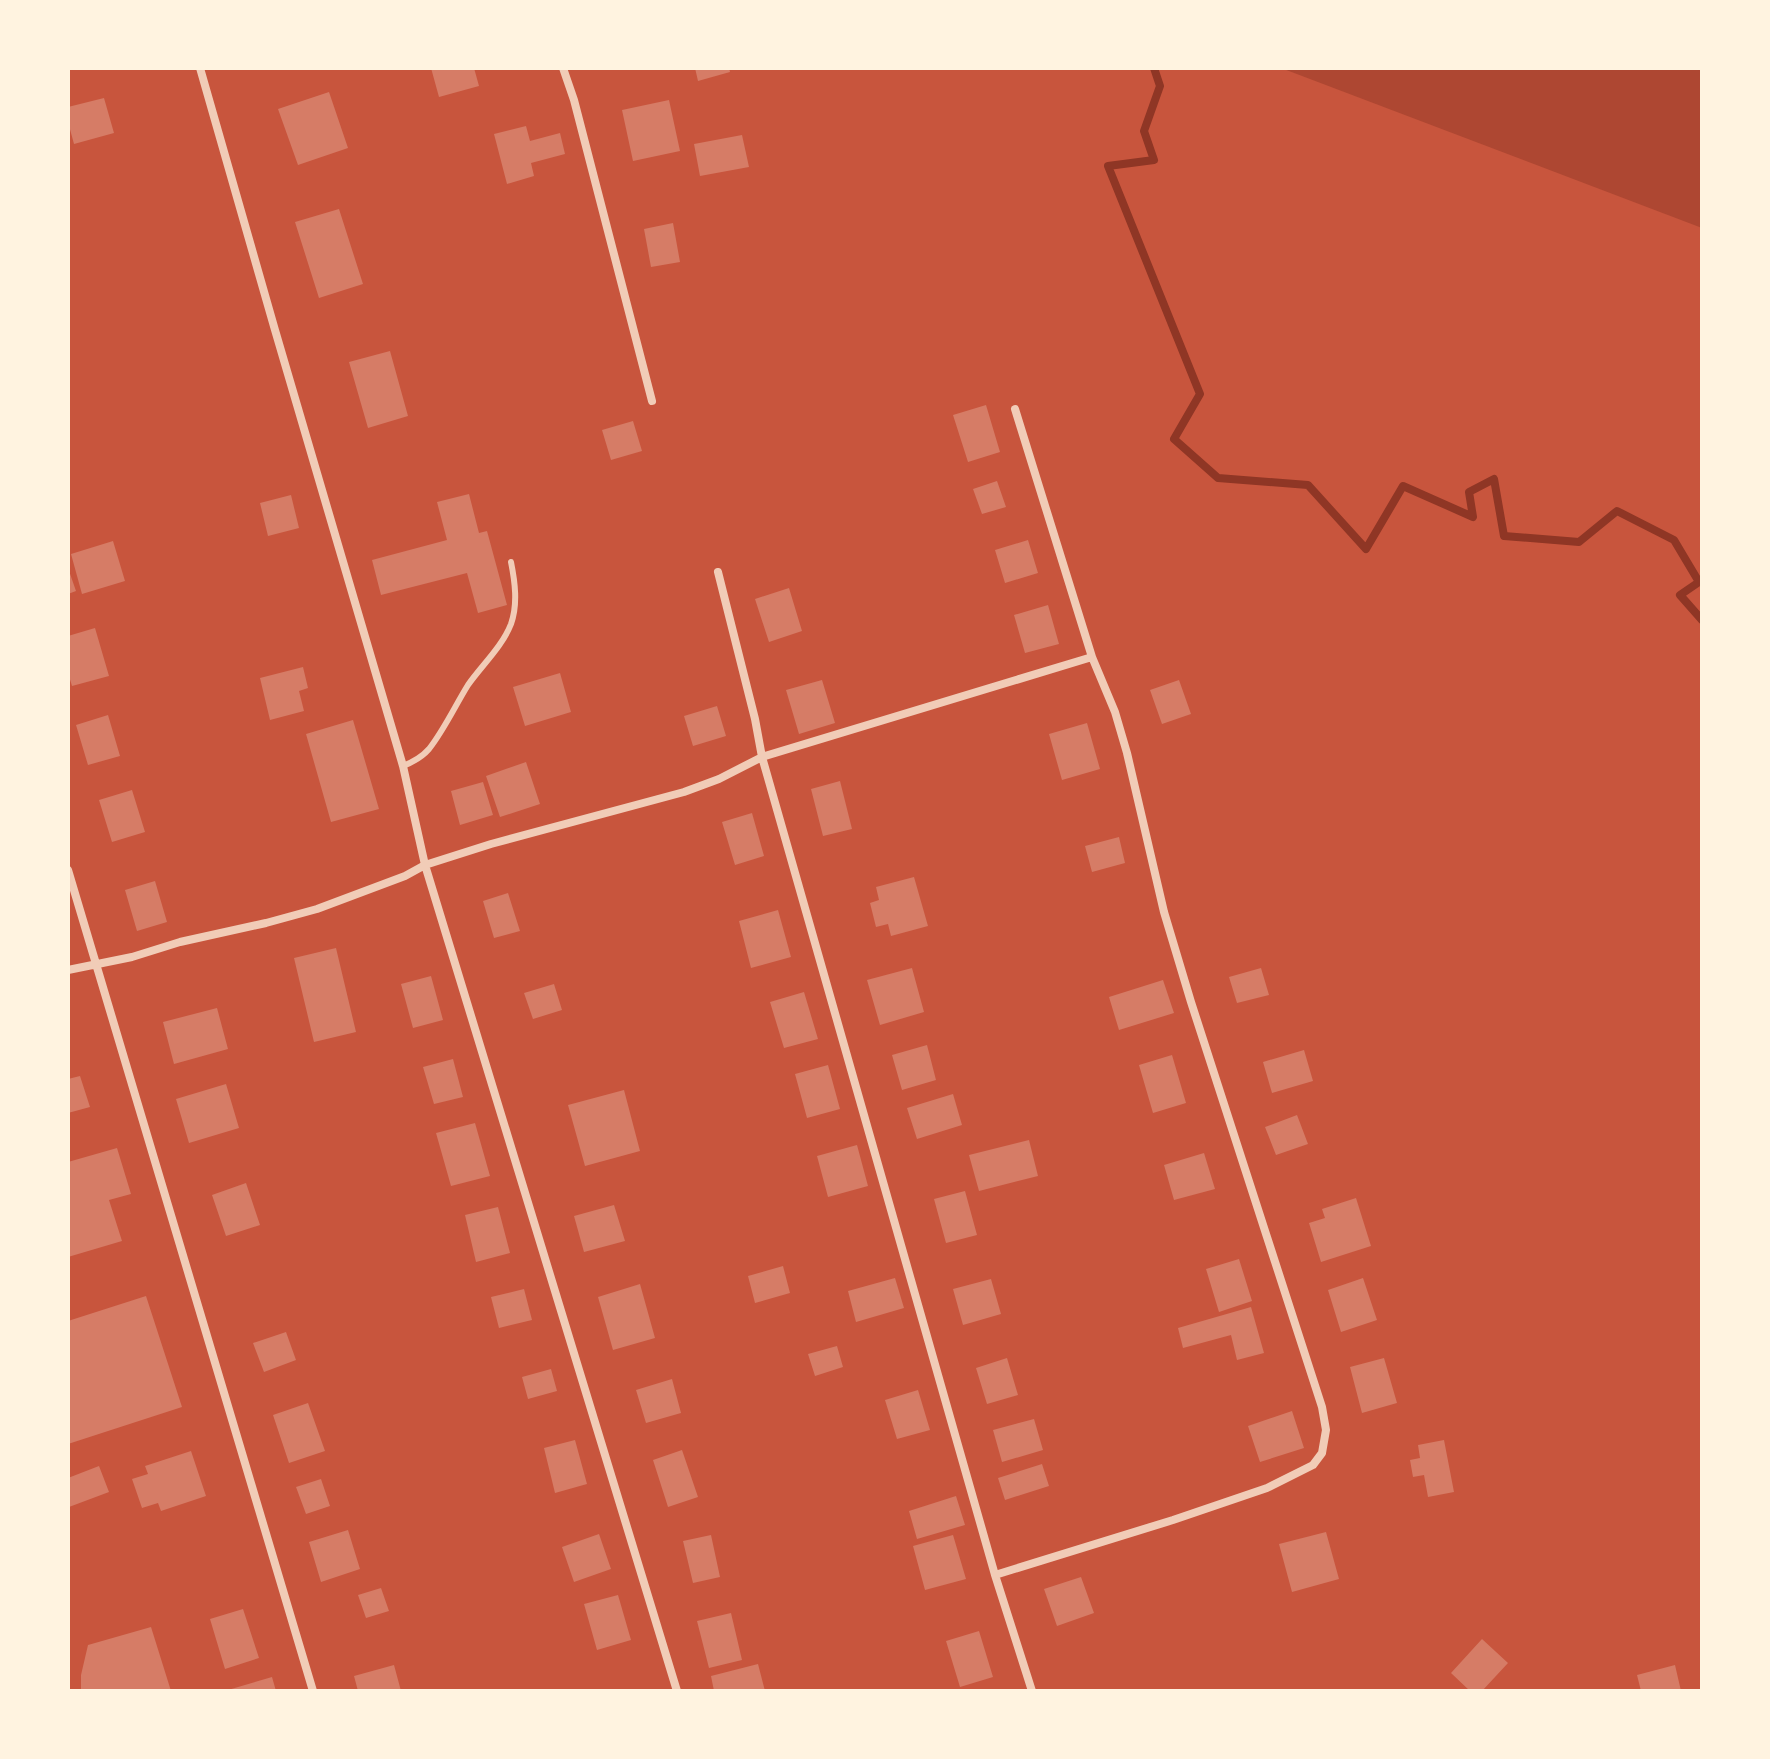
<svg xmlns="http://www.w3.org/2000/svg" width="1770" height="1759" font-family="Arial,sans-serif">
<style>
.green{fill:#ae4732}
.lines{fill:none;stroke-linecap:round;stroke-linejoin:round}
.stream{stroke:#8f3625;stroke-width:8}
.building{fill:#d67c66}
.service{stroke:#f1ccb7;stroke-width:6}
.minor{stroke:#f1ccb7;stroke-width:8}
</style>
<rect width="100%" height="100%" fill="#c8553d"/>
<path class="green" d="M1281,68H1702V228Z"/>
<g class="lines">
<path class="stream" d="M1154,68L1160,86L1144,131L1154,160L1108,166L1200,394L1174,439L1218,478L1308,485L1366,549L1403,486L1473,517L1469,492L1494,479L1504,536L1579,542L1617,511L1674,540L1699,582L1680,595L1702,620"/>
</g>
<path class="building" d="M431,68H474L479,86L439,97Z
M695,68H729L730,72L698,81Z
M329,92L348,148L298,165L278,109Z
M104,98L114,133L74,144L68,122V107Z
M669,100L680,151L633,161L622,110Z
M526,126L530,141L560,133L565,154L531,163L534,176L507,184L494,134Z
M742,135L749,167L700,176L694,144Z
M339,209L363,284L319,298L295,222Z
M673,223L680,262L651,267L644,229Z
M390,351L408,416L368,428L349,362Z
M986,405L1000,452L968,462L953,415Z
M633,421L642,451L611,460L602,430Z
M997,481L1006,507L982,514L973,489Z
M469,494L479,533L487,531L507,605L478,613L467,573L381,595L372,560L447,540L437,502Z
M291,495L299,528L268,536L260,503Z
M1028,540L1038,573L1005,583L995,550Z
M113,541L125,581L82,594L71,554Z
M68,568L76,591L68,594Z
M789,588L802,631L769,642L755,599Z
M1048,605L1059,644L1025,653L1014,615Z
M95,628L109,676L72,686L68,673V636Z
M303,667L308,688L299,691L304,711L270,720L260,678Z
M560,673L571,712L525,726L513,687Z
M822,680L835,723L799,734L786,690Z
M1179,680L1191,714L1162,724L1150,690Z
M717,706L726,736L693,746L684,716Z
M108,715L120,756L88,765L76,725Z
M353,720L379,809L331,822L306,734Z
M1087,723L1100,769L1062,780L1049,734Z
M526,762L540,804L500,817L486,776Z
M840,781L852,829L823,836L811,789Z
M483,782L493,815L460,825L451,791Z
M132,790L145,832L112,842L99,800Z
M752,813L764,856L735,865L722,822Z
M1119,837L1125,863L1092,872L1085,846Z
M914,877L928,926L891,936L888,924L876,927L870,903L879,900L876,887Z
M155,881L167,922L137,931L125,890Z
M508,893L520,931L494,938L483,901Z
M778,910L791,957L751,968L739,921Z
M336,948L356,1032L314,1042L294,958Z
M912,968L924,1012L880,1025L867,980Z
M1261,968L1269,995L1237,1003L1229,977Z
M431,976L443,1020L413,1028L401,984Z
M1163,980L1174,1013L1119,1030L1109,997Z
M554,984L562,1010L533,1019L524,993Z
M804,992L818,1039L784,1048L770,1002Z
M217,1008L228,1049L174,1064L163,1022Z
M927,1045L936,1080L902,1090L892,1055Z
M1304,1050L1313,1081L1272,1093L1263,1062Z
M1172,1055L1186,1103L1153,1113L1139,1065Z
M453,1059L463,1097L434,1104L423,1067Z
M828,1065L840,1109L807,1118L795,1074Z
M80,1076L90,1107L68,1113V1079Z
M226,1084L239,1128L189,1143L176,1099Z
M624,1090L640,1151L585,1166L568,1105Z
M953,1094L962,1125L917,1139L907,1108Z
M1297,1115L1308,1144L1276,1155L1265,1127Z
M475,1123L490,1176L451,1186L436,1133Z
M1029,1140L1038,1176L979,1191L969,1155Z
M857,1145L868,1186L828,1197L817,1156Z
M117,1148L131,1194L109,1200L122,1241L68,1257V1162Z
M1204,1153L1215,1189L1174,1200L1164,1165Z
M246,1183L260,1225L226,1236L212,1195Z
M965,1191L977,1235L946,1243L934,1199Z
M1356,1198L1371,1246L1321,1262L1309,1223L1325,1218L1322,1209Z
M614,1205L625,1241L584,1252L574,1216Z
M498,1207L510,1253L476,1262L465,1215Z
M1239,1259L1252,1301L1219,1312L1206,1269Z
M783,1266L790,1293L755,1303L748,1276Z
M895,1278L904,1308L856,1322L848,1291Z
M1363,1278L1377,1320L1341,1332L1328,1290Z
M991,1279L1001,1314L963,1325L953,1289Z
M640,1284L655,1338L613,1350L598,1297Z
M524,1289L532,1320L499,1328L491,1297Z
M146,1296L182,1407L68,1444V1321Z
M1251,1307L1264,1353L1237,1360L1231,1335L1183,1348L1178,1328Z
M286,1332L296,1360L264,1372L253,1343Z
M837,1346L843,1367L815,1376L808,1354Z
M1007,1358L1018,1395L987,1404L976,1368Z
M1384,1358L1397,1403L1362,1413L1350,1367Z
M551,1369L557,1391L528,1399L522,1377Z
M672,1379L681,1413L646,1423L636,1390Z
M918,1390L930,1430L897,1439L885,1400Z
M308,1403L325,1451L289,1463L273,1415Z
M1292,1411L1304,1448L1260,1462L1248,1426Z
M1034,1419L1043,1450L1002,1462L993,1430Z
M575,1440L587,1484L555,1493L544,1448Z
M1444,1440L1454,1492L1428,1497L1424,1475L1413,1477L1410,1460L1420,1458L1418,1445Z
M682,1450L698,1497L668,1507L653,1460Z
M191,1451L206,1496L161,1511L158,1503L142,1508L132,1479L148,1474L145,1466Z
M1042,1464L1049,1486L1005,1500L998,1478Z
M99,1466L109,1492L69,1507L68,1478Z
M321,1479L330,1506L306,1514L296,1487Z
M956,1496L965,1525L917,1539L909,1511Z
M348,1530L360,1569L321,1582L309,1542Z
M1326,1532L1339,1579L1292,1592L1279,1544Z
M599,1534L611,1569L574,1582L562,1547Z
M711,1535L720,1577L693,1583L683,1541Z
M953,1535L966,1579L925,1590L913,1546Z
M1081,1577L1094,1613L1057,1626L1044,1589Z
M381,1588L389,1611L366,1618L358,1595Z
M618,1595L631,1640L597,1650L584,1604Z
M243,1609L259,1658L225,1669L210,1619Z
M731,1613L742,1660L709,1668L697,1621Z
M151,1627L171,1691H81V1675L88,1645Z
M979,1631L993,1677L960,1687L946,1641Z
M1482,1639L1508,1663L1482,1691H1470L1451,1673Z
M758,1664L765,1691H714L711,1676Z
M394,1665L401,1691H358L354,1676Z
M1675,1665L1681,1691H1641L1637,1675Z
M272,1677L276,1691H228V1690Z"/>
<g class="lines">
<path class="service" d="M403,766C413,762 422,757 429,749C444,730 455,706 468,685C482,665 502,647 511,624C518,604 515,582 511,562"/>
<path class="minor" d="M200,68L275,330L403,766L425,865L677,1691
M563,68L574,100L652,401
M718,572L755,719L762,757L995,1575L1032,1691
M68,870L313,1691
M68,970L132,957L180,942L266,923L317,909L405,876L425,865L491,844L684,792L719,779L762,757L1092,657
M995,1575L1173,1520L1267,1488L1313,1465L1322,1453L1326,1430L1322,1407L1191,1002L1164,912L1127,753L1115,712L1092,657L1015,409"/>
</g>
<rect width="1770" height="1759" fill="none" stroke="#fff3e0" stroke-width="140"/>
</svg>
